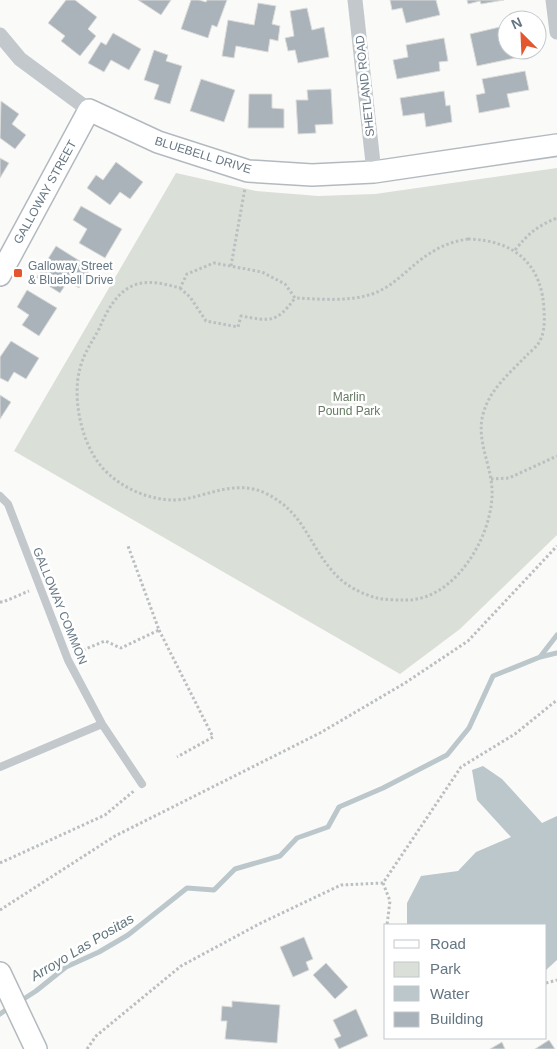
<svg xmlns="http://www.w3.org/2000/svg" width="557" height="1049" font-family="Helvetica,sans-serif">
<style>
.green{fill:#dadfd7}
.water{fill:#bbc7cb}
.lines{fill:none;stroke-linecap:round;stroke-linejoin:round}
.stream{stroke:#bbc7cb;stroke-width:5}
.building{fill:#aab3b9;stroke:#dcdcda}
.secondary-casing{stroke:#b3babf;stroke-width:24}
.path{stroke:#bbbfc2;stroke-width:3;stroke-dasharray:2.5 2.5;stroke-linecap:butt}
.lane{stroke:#c3c8cc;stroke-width:8}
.street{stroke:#c3c8cc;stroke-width:15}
.secondary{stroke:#fff;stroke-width:21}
.poi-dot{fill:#e4572e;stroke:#fff;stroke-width:2}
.labels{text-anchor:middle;stroke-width:5;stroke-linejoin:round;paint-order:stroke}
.street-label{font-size:12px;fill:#657683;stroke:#fff}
.poi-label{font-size:12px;fill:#657683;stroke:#fff;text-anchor:start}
.park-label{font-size:12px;fill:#687a64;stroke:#fff}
.water-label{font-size:14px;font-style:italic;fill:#60757c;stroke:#fff}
</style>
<rect width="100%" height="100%" fill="#fafaf8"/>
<path class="green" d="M557,168V535L460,629L400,674L14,451L176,173L256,191L318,196L375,194Z"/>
<path class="water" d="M483,766L502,779L542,823L557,816V960L546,970V925H407V903L421,876L458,871L476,852L511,837L477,800L472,770Z"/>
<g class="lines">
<path class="stream" d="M540,657L557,635
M19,1002L36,991L66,967L99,952L128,935L187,888L214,890L235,869L280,856L297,838L328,827L339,807L383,788L447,755L469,728L493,676L540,657L557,653
M0,1014L10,1007"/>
</g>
<path class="building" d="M66,0H75L97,17L88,29L96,36L80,56L61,41L65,36L48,23Z
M138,0H171L161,15Z
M191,0H199L206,2L207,0H227L217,27L212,25L208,38L181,29Z
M390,0H436L440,15L406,23L402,8L392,10Z
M467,0H504L481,4L480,1L468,4Z
M258,3L276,6L272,24L280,26L278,41L270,39L268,52L236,46L234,58L222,56L228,20L254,25Z
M307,8L312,30L324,27L329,57L298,63L295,50L288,51L285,38L294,36L290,11Z
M504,26L507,39V50H519L520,57L477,66L470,34Z
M113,33L141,49L129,70L111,60L104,72L88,63L101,42L106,45Z
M444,38L448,61L439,62L440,71L397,79L393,60L408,57L406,45Z
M154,50L168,55L166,61L182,66L170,104L154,99L159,85L144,80Z
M525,71L529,90L507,94L510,107L479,113L476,95L485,93L482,79Z
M201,79L235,90L224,122L190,111Z
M331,89L333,124L315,125L316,133L298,134L296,100H308L307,90Z
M444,91L446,106L450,105L452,122L426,127L424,113L403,116L400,98Z
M249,94H272V108L284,109V128H248Z
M1,101L19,114L12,124L26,135L15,149L0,138Z
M0,158L9,163L0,178Z
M116,162L143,182L130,199L120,192L110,205L87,188L96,175L103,180Z
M81,206L122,229L105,258L79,243L87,229L73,220Z
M56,246L91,268L79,288L68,281L60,293L36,278Z
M27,290L57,308L39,336L22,325L29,315L17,307Z
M11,341L39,358L26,379L14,372L8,382L0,378V357Z
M0,395L11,402L0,419Z
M304,937L313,959L306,962L309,970L293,977L280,947Z
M326,963L348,987L335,999L313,975Z
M232,1001L280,1005L277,1043L225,1039L227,1021H221L222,1006L232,1007Z
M356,1009L368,1036L339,1049L334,1039L341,1036L333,1020Z
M549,1040L555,1049H535Z
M502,1042L505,1049H490Z"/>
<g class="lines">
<g class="secondary-casing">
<path id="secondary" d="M0,275L89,110L158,142L248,171L312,175L374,172L557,145
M0,973L36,1049"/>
</g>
<path class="path" d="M468,239C514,240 543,264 544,312C545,322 544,336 538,344C535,348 530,352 527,355C511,372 491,388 484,411C474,440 494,468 492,497C490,540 453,602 404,600C396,600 386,600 377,598C362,594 346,586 335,574C308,545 305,512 265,493C238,480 211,494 185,499C156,504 120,489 101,466C81,442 72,398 80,368C84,353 92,342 99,329C106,313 115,294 132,286C147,279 165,284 180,288L187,274L214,263L262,272L285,284L295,298C320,299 348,302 372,294C396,286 411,264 432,252C443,245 455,241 468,239Z
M515,250C528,234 537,226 557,218
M231,266L245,188
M180,288L190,297L206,321L238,327L241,316C270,321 276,324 295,298
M491,479L509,478L557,456
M0,602H3L29,591
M159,630L213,737L177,757
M83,650L105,641L121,648L159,630L128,546
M0,863L105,815L135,790
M383,883L390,901L387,925
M0,910L115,836L320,733L405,683L468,641L557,546
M386,931V942
M546,983L557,980
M87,1049L96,1036L181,966L261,923L341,885L383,883L461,767L515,734L557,700"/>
<path class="lane" d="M0,496L8,504L68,660L102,724L142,784
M0,767L102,724"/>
<path class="street" d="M355,0L374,172
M553,0L557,32
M0,35L20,59L89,110"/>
<use href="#secondary" class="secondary"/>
</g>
<rect class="poi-dot" x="13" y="268" width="10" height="10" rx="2.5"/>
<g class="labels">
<g class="street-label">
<text transform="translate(365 86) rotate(-96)" y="4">SHETLAND ROAD</text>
<text transform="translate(203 155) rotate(17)" y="4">BLUEBELL DRIVE</text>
<text transform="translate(45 192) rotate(-61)" y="4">GALLOWAY STREET</text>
<text transform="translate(60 606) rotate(68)" y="4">GALLOWAY COMMON</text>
</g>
<g class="poi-label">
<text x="28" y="270">Galloway Street<tspan x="28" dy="14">&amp; Bluebell Drive</tspan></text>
</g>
<g class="park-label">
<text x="349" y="401">Marlin<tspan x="349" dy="14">Pound Park</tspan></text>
</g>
<g class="water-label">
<text transform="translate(82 947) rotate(-31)" y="5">Arroyo Las Positas</text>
</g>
</g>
<rect x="384" y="924" width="162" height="115" fill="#ffffff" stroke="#c1c8cd"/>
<rect x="394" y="940" width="25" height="8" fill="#ffffff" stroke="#c1c8cd"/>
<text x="430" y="949" font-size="15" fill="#657683">Road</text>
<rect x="394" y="962" width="25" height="15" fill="#dadfd7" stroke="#c1c8cd"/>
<text x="430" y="974" font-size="15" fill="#657683">Park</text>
<rect x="394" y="986" width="25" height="15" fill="#bbc7cb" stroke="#c1c8cd"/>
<text x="430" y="999" font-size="15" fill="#657683">Water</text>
<rect x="394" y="1012" width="25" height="15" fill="#aab3b9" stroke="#c1c8cd"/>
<text x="430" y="1024" font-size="15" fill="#657683">Building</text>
<g transform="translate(522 35) rotate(336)"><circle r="24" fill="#ffffff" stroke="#c1c8cd"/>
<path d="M0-4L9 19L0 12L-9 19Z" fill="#e4572e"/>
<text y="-8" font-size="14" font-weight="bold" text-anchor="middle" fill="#657683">N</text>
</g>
</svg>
